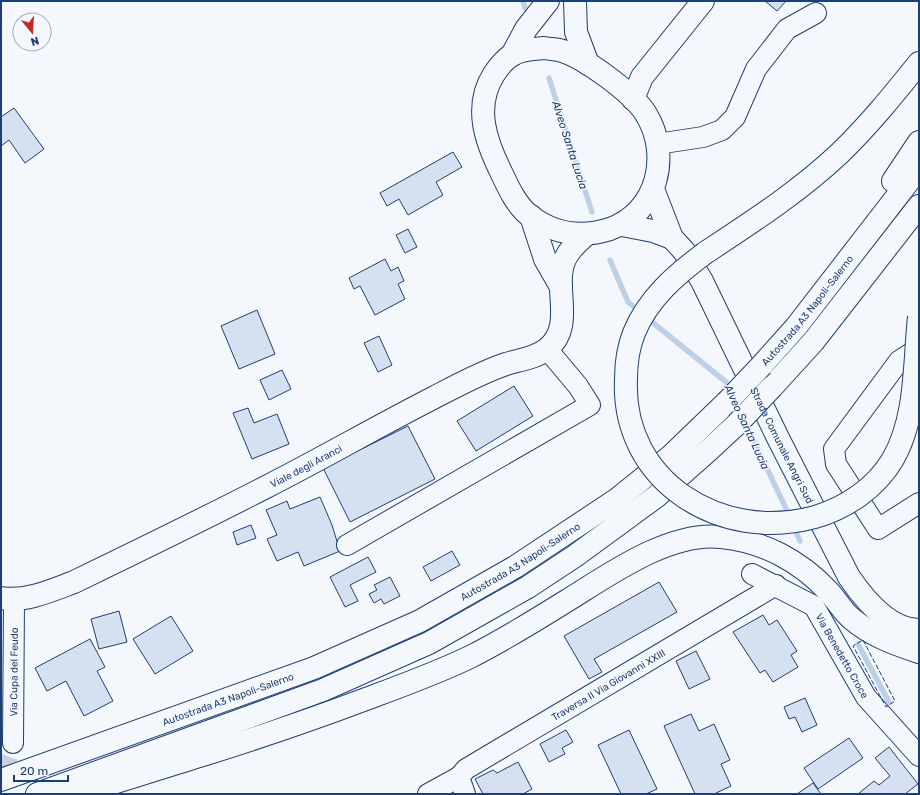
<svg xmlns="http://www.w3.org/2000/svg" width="920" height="795" font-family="Rubik,sans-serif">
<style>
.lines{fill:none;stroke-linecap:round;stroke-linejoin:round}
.stream{stroke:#bed0e5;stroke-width:5.5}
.building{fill:#d5e0f0;stroke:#1d3f73}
.minor-tunnel{stroke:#c9d2e0;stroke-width:20;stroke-dasharray:20 10;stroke-linecap:butt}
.minor-casing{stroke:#1d3f73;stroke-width:22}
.major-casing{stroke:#1d3f73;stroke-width:24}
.highway-casing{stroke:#1d3f73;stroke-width:24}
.minor{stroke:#f4f7fb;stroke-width:20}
.major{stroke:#f4f7fb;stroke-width:22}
.highway{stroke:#f4f7fb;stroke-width:22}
.highway-bridge-casing{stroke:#1d3f73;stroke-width:24;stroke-linecap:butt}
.highway-bridge{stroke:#f4f7fb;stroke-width:22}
.fence{stroke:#1d3f73;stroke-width:1;stroke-dasharray:5 2;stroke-linecap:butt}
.labels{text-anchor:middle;stroke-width:3;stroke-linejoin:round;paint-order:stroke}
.street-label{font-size:10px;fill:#1d3f73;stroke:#f4f7fb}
.water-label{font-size:11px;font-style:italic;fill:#1d3f73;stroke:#f4f7fb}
</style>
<rect width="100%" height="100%" fill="#f4f7fb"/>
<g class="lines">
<path class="stream" d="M523,1L525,8
M549,78L592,212
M610,260L628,302L640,312
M647,318L726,382L730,390
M745,422L790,517
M793,525L800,541
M858,644L889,702"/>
</g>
<path class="building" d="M765,1H786L777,11Z
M14,108L44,149L25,163L9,140L1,146V117Z
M453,152L462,167L436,182L443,195L408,215L399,199L387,206L380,193Z
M408,229L417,247L405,253L396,235Z
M385,259L391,271L398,267L404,281L398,284L405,299L375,315L360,286L354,289L349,278Z
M257,310L275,354L239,369L221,326Z
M379,336L392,365L378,372L364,343Z
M282,370L291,389L269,400L260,380Z
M514,386L533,416L476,451L457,421Z
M248,408L254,423L277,414L289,444L252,459L233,413Z
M408,426L435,479L350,522L323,468Z
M320,497L332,525L340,551L304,566L298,552L277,561L267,539L277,535L266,510L287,501L290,509Z
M251,525L256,538L237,545L233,532Z
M452,551L460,565L431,581L423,567Z
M368,557L376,572L350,585L358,601L345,607L330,577Z
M390,577L400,596L384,604L381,599L374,603L369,594L377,590L374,585Z
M659,582L677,612L594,659L602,672L589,679L564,636Z
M119,611L127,642L99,649L91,619Z
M763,615L769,625L777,620L797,651L791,655L798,667L773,682L765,670L760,673L733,632Z
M171,616L193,651L155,674L133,639Z
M90,639L105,667L97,671L113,701L84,716L66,681L47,691L35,668Z
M696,651L710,679L689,689L676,661Z
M805,698L817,725L802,732L795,717L789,719L784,707Z
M691,714L699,731L714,724L730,760L721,764L731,786L714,794H695L664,726Z
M566,730L573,742L562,748L565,754L549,762L540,744Z
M629,730L657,789L646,794H621L598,745Z
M849,738L863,758L818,789L804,768Z
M889,747L918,784L905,794H858L874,781L879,785L890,776L875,758Z
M518,762L532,789L523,794H483L475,779L493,770L497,773Z
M813,783L821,794H797Z"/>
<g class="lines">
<path class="minor-tunnel" d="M1,775L13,743"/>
<g class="minor-casing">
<g id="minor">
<path d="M657,144L703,137L722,130L735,117L756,69L787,29L816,13"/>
<path d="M919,348L899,361L834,449L836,464L878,529L919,503"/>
<path d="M347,545L590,405L578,386L547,349"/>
<path id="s1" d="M752,574L814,606L866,697L919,756"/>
<path id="s2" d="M13,743L14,601"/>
<path d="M428,794L459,777"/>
<path id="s3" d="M465,794L459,777L466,769L776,585"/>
</g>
</g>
<g class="major-casing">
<g id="major">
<path d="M575,1L576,32L588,64"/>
<path d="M544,48C549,49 554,49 559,50C583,56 633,93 646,114C671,155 658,212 610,229C582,238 554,234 530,216C517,206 509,189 502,174C486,142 473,107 494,74C498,68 505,59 512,55C521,49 534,49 544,48Z"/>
<path d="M512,55L526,29L548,1"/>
<path id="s4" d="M653,189L672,238L684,251L702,281L778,438L849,577C864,599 889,630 919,630"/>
<path d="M531,216L545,259L561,287"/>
<path d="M622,225L653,231L672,238"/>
<path id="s5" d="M1,598C26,602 50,591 74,582C138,551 202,520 266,487C323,458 378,426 435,397C458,385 482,372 506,364C519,360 536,358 547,349C576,326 552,287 565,259C570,248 578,242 587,234"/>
</g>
</g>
<g class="highway-casing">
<g id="highway">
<path d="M633,99L642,77L703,1"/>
<path d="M893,181L919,142"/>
<path d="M705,253C752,222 800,191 840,153C869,125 894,94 919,63"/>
<path id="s6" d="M762,365L796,327L919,168"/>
<path d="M772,387L813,342L919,206"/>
<path id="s7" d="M1,780L314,668L420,621L515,567L616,500L672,455L727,402"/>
<path d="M37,794L323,690L429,643L528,587L575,556L657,496L709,450L737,424"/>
<path d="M76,794C119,782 163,767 206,754C260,737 313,719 366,699C401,686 437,673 470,657C504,640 536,620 568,600C610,574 670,531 721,537C763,541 800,561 828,591C836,599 843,612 852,619C872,636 895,644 919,652"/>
</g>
</g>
<use href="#minor" class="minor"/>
<use href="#major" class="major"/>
<use href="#highway" class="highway"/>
<g class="highway-bridge-casing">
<path id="highway-bridge" d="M705,253C677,274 648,298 634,333C628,348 626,363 626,379C621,482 722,543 815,517C846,508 876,488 893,459C917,417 914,364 919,317
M727,402L762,365
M737,424L772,387"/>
</g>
<use href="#highway-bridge" class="highway-bridge"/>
<path class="fence" d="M863,640L895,701L886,707L853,646Z"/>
</g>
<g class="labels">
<g class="street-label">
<text dy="4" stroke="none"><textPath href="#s6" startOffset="71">Autostrada A3 Napoli-Salerno</textPath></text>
<text dy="4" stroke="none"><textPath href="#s4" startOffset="288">Strada Comunale Angri Sud</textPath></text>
<text dy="4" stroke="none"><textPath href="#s5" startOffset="335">Viale degli Aranci</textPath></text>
<text dy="4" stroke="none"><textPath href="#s7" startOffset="565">Autostrada A3 Napoli-Salerno</textPath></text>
<text dy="4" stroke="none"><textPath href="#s1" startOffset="127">Via Benedetto Croce</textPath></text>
<text dy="4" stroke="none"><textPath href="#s2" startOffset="71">Via Cupa del Feudo</textPath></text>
<text dy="4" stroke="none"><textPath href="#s3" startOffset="194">Traversa II Via Giovanni XXIII</textPath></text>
<text dy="4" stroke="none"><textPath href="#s7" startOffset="241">Autostrada A3 Napoli-Salerno</textPath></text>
</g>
<g class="water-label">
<text transform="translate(570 145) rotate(72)" y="4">Alveo Santa Lucia</text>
<text transform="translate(747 427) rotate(65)" y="4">Alveo Santa Lucia</text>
</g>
</g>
<rect width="920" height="795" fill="none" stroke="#1d3f73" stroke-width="4"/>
<g transform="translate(32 32) rotate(162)"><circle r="19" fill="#f4f7fb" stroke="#9eadc5"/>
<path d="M0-3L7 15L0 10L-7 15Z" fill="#c62828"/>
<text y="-6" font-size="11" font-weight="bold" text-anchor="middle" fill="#1d3f73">N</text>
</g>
<path d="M14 775v6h54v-6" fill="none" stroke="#1d3f73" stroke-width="2"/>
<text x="20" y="775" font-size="12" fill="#1d3f73" stroke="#f4f7fb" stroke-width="3" paint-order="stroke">20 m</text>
</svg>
